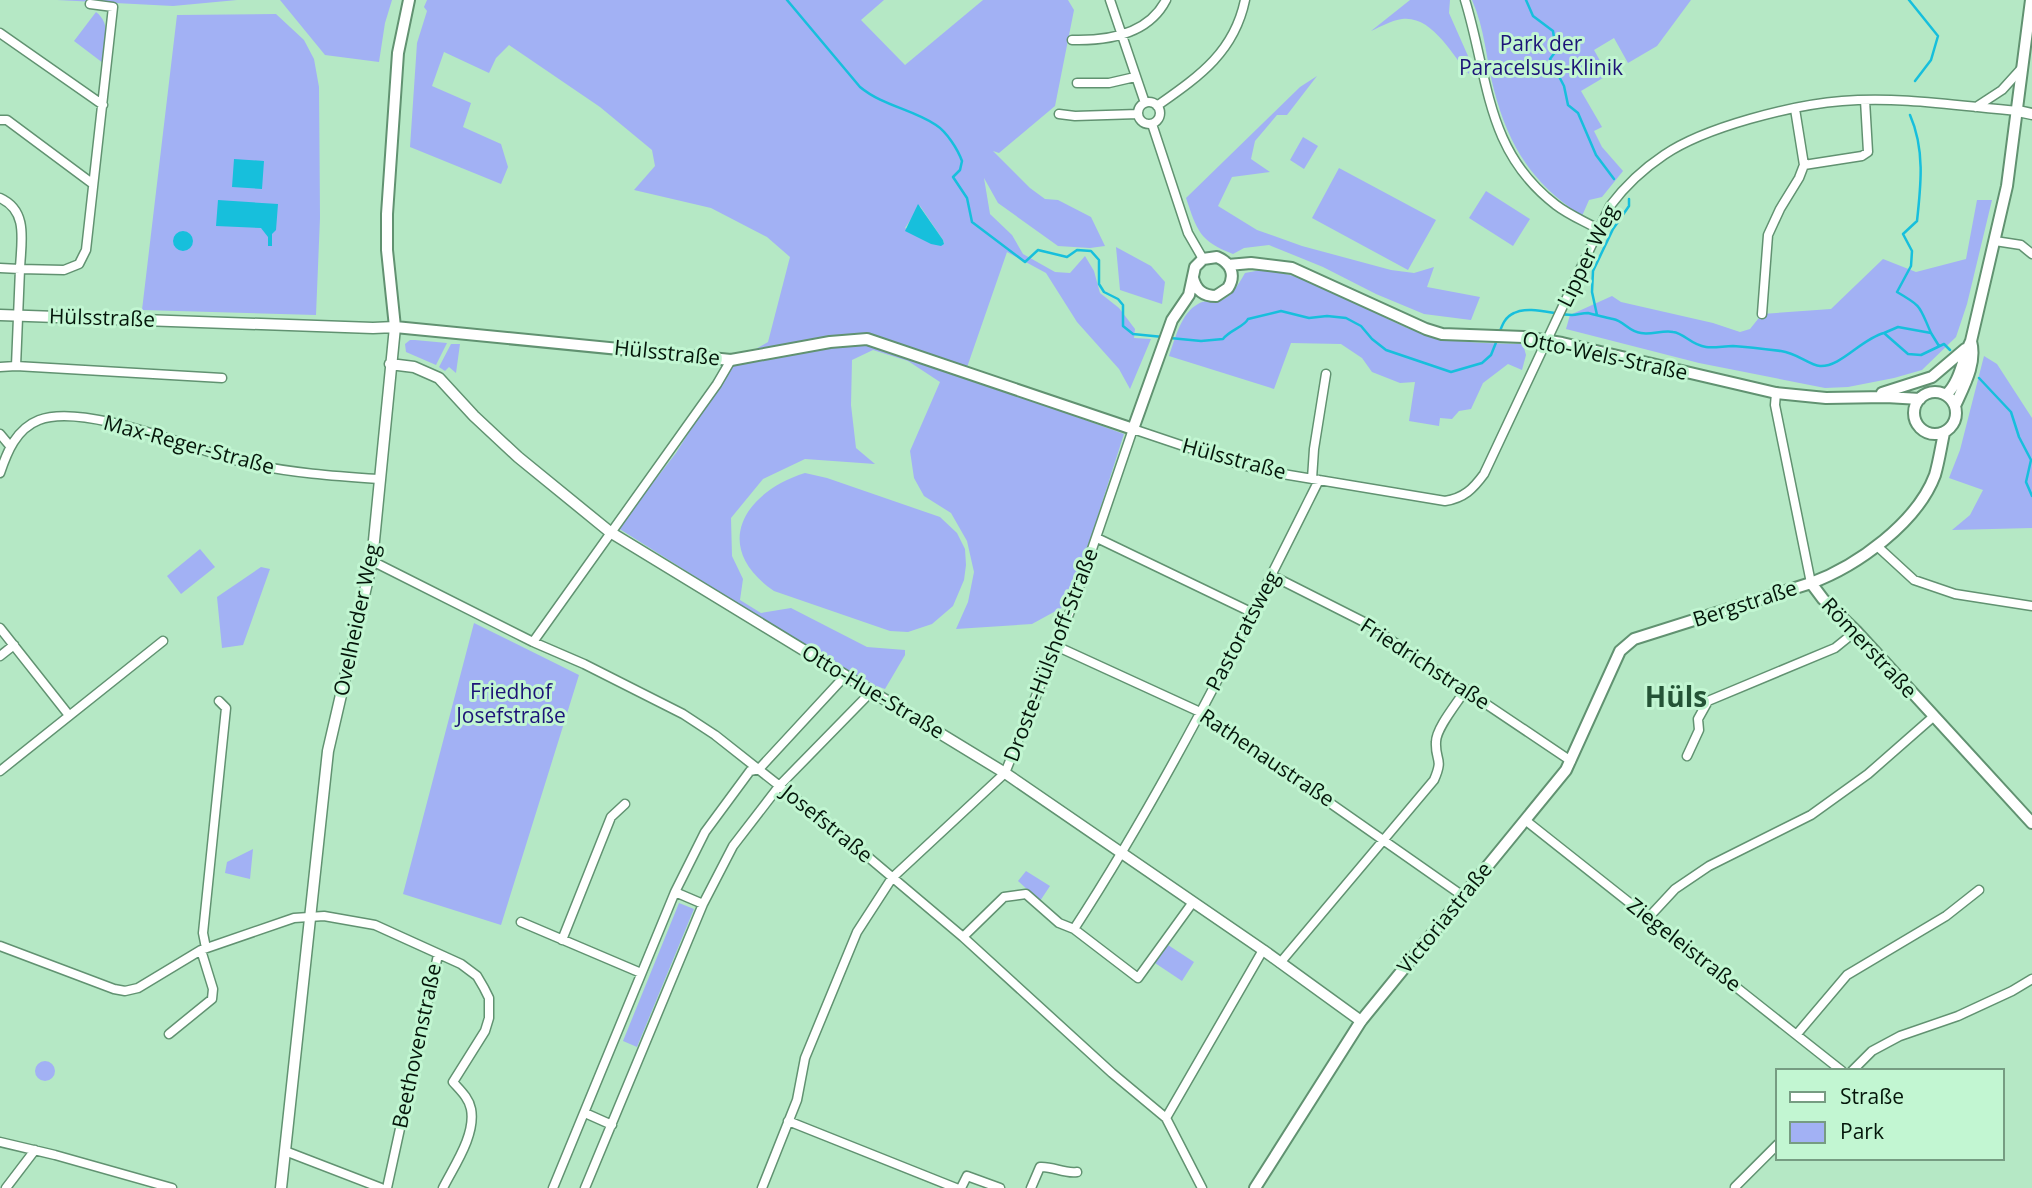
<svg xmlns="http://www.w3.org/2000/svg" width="2032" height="1188" font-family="'Open Sans',sans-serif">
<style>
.green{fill:#a2b1f4;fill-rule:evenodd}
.water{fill:#17bfdc}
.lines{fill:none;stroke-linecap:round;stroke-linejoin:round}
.stream{stroke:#17bfdc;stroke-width:2.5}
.minor-casing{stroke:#619271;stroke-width:11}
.tertiary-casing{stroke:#619271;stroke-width:13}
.secondary-casing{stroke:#619271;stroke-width:14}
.minor{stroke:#fff;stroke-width:8}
.tertiary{stroke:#fff;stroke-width:10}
.secondary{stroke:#fff;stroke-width:10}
.labels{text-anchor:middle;stroke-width:6;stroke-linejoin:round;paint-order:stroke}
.park-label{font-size:21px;fill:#1d1478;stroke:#c2f6d2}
.street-label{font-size:21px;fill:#04160a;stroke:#c2f6d2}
.district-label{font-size:28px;font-weight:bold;fill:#245336;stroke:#c2f6d2}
</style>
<rect width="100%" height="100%" fill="#b5e8c5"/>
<path class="green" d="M57,0H237L173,6Z
M280,0H392L385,23L379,62L325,55Z
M427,0H884L861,20L905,65L983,0H1068L1074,10L1055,106L999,153L993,151L1030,188L1045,199L1058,200L1091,217L1105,246L1090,248L1058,246L998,203L984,178L990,214L1012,235L1023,254L1055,272L1070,273L1085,256L1094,271L1100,293L1119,308L1135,329L1134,338L1151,339L1130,389L1119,369L1077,322L1046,273L1007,252L964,376L1124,434L1091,537L1063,607L1032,624L956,629L968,602L974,572L967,541L951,513L924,496L914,478L910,451L940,382L908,361L873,350L852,360L851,405L856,448L875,464L805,459L763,479L731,518L732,556L743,579L740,600L761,613L791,608L867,647L905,650V655L885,689L859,680L618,528L676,453L732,363L768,342L790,257L767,237L711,208L634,190L655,166L652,150L600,107L509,45L496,58L489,73L444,52L432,86L471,103L463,127L501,144L508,167L501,184L410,147L417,43L427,11L424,7ZM920,206L943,240L944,244L905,228Z
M1410,0H1450L1449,13L1472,65L1469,74C1452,55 1432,15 1402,19C1392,20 1380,27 1371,31Z
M1472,0H1691L1657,46L1628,63L1614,38L1594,50L1608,75L1581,91L1602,127L1594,131L1602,147L1623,171L1602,197L1589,200L1582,216C1532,183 1509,147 1494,90C1486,59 1485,29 1472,0Z
M96,12C112,24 105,45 103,63L74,41Z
M276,14L304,40L314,59L319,87L320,218L316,315L142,310L177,15Z
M1317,76L1287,115H1277L1255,141L1251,159L1270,172L1232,177L1218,206L1257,230L1302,246L1391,270L1414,273L1434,267L1427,287L1480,297L1471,320L1424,314L1376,294L1323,267L1269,245L1244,248L1233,254C1199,241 1197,230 1186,198L1300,87Z
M1303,137L1318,146L1304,169L1290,160Z
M1339,168L1436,220L1408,270L1312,218Z
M1486,191L1530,219L1513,246L1469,218Z
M1977,200H1992L1967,304L1956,337L1922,370L1894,378L1848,387L1825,388L1699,363L1566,329L1570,315L1612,296L1621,302L1713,323L1740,332L1750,329L1762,314L1831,309L1883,259L1916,272L1966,259Z
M1116,247L1151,266L1165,282L1162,304L1120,290Z
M1261,270C1319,274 1367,314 1421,333C1454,344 1489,343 1523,344L1526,355L1522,370L1508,364L1483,383L1471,409L1459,411L1452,419L1440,418L1439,426L1409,421L1415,382L1400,383L1372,372L1362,358L1341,344L1291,343L1274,389L1169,356C1175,339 1181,313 1198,304C1204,300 1208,302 1214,302C1230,301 1238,285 1245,273Z
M410,340H415L447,343L436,365L406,352L405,344Z
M451,344H460L456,373L449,367L445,371L439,367Z
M1984,356L1997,364L2032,418V528L1952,530L1970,515L1983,490L1949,478L1960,450Z
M805,473L827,478L940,517L957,533L965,549L966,565L964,580L953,606L932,624L908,632L890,631L774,591C710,547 744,492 805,473Z
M200,549L215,567L181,594L167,576Z
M261,567L270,569L243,645L222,648L217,597Z
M474,623L579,675L501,925L403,894Z
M253,849L250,879L225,873L227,862Z
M1026,871L1050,886L1040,901L1018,881Z
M679,903L694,909L637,1047L623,1041Z
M1168,945L1194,962L1182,981L1155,963Z
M35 1071a10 10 0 1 1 20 0a10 10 0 1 1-20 0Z"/>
<path class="water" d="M234,159L264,161L262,189L232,187Z
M218,200L278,204L276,230L272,234V246H268V237L261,228L216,226Z
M918,204L943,240L944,244L941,246L931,244L905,231Z
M173 241a10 10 0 1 1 20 0a10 10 0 1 1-20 0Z"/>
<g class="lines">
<path class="stream" d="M787,0L860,87C883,106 912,109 936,125C947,132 958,150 962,161L960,170L953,177L967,198L972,222L1025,262L1038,250L1067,257L1077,250L1091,251L1099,260V284L1104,292L1118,299L1123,305V326L1133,334L1163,337
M1526,0L1533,16L1553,31L1556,51L1550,59L1564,86L1568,105L1578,113L1596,155L1614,179
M1909,0L1938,36L1931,60L1915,81
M1910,115C1925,149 1921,185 1917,221L1903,234L1912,251L1911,266L1897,292C1923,307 1919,306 1931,333
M1597,315L1592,292L1593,271L1613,229L1629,206V199
M1884,333L1898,327L1931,333L1939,346
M1499,334C1502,325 1505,317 1514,313C1530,305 1554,315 1572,315C1577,315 1582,313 1588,313C1592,314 1608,318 1613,319C1624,321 1629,332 1641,333C1651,335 1663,330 1673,332C1684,333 1691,345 1706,347C1715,348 1724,346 1733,346C1748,347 1765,349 1781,351C1797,353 1809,365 1820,366C1841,367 1861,339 1884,333L1908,354L1921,355L1944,344L1950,350
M1170,338L1201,341L1223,339C1230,330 1244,327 1248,319L1281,311L1309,318L1327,316L1346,318L1361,326L1372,339L1386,350L1451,372L1482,363L1491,355L1497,340
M1979,378L2011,412L2019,437L2031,460L2026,482L2032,496"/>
<g class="minor-casing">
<path id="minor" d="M1110,0L1145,103
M1465,0C1489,78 1485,151 1556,205C1569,215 1584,221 1598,229
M0,33L103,105
M1072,40C1107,41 1148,35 1166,0
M1077,83H1109L1135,77
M1138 113a11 11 0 1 1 22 0a11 11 0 1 1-22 0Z
M1157,106C1198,77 1234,53 1245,0
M1976,107L2002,90L2021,69
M1059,114L1075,116L1138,114
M0,120H7L93,184
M1152,124L1188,233L1203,259
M1804,165L1862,156L1868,152L1865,100
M0,198C29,211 21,242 20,269L64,270L79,264L86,250L113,7L90,4
M1995,241L2021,245L2032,254
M0,268L20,269L16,366L0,367
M1762,314L1768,235L1780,209L1799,178L1804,165L1795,109
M16,366L222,378
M1776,393L1775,405L1811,583
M0,434L10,446
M0,473C7,452 16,429 39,420C85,402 197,451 246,463C290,473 334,476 379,479
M1312,479L1314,449L1326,374
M1097,538L1253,613
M1877,546L1914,580L1955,594L2032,606
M372,561L533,642L584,664L683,714L715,735L848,840L963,937L1112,1073L1166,1118L1202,1188
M1273,576L1364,622L1571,761
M0,628L68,714
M533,642L717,384L731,360
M1056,646L1200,712L1463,896
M0,656L14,645
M1687,756L1699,730L1698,719L1708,701L1835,648L1856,631
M0,771L163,641
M1525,820L1842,1071
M675,892L703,904
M1193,902L1138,978L1074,929C1167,786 1243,632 1319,480
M1649,917L1675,889L1709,866L1811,815L1868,774L1933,717
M521,922L641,973
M963,937L1004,897L1026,894L1059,923L1074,929
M562,940L611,817L625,804
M0,946L114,989L125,991L138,988L201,950L294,918L324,916L375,925L461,964L477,976L484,988L489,998V1018L485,1031L453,1082C460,1090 469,1098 471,1109C476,1135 454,1166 443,1188
M206,948L203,933L226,708L219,701
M1280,963L1434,780C1444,757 1435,762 1436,742C1436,728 1458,702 1466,689
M169,1034L212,999L213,989L201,950
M1797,1034L1847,975L1946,916L1979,890
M1852,1071L1872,1051L1900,1036L1958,1016L2012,991L2032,979
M585,1113L612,1125
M1166,1118L1263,950
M788,1121L956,1188
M0,1142L55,1155L172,1188
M285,1151L381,1188
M1735,1187L1778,1144
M6,1188L35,1150
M387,1188L438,955
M553,1188L675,892L705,832L750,771L759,769L845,676
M585,1188L703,904L733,846L780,785L872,691
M762,1188L797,1100L805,1058L857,932L892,878L1005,773L1075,599L1133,429L1231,462L1265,471L1445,501C1464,498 1473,489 1484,474L1610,206C1625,186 1643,169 1664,155C1705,127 1792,105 1842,101C1899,96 1960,106 2018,111
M961,1188L967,1176L1000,1188
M1031,1188L1040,1167C1053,1166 1064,1174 1077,1172"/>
</g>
<g class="tertiary-casing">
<path id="tertiary" d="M2018,111L2032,114
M0,315L373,328L395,327L372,561L328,751L281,1188
M390,364L414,367L439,378L474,416L518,457L610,532L1005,773L1263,950L1361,1021"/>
</g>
<g class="secondary-casing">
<path id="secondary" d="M409,0L398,53L387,214V250L395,327L731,360L830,342L867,339L1133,429L1172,320L1189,295L1195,267L1203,259L1217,257C1231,263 1236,275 1228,288L1216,296C1203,296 1196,290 1193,278
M1228,265L1251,263L1292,268L1426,329L1442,334L1524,337L1562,343L1776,393L1826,398L1886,397L1920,399
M1914 413a21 21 0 1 1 42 0a21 21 0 1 1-42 0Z
M1882,393L1932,377L1965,349
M1946,395C1961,381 1962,359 1971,341L2007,186L2031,0
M1955,406C1964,386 1977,363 1971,341
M1811,583L1823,599L1856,631L2032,823
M1255,1188L1361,1021L1566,770L1620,651L1634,639L1811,583C1857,566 1917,523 1935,475C1939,461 1941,447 1944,433"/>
</g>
<use href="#minor" class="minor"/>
<use href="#tertiary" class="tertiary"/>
<use href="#secondary" class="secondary"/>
</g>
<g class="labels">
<g class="park-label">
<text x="1541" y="51">Park der<tspan x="1541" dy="24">Paracelsus-Klinik</tspan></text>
<text x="511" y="699">Friedhof<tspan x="511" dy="24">Josefstraße</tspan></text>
</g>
<g class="street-label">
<text transform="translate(1588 256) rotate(-64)" y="7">Lipper Weg</text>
<text transform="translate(102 318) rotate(2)" y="7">Hülsstraße</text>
<text transform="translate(667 353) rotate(6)" y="7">Hülsstraße</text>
<text transform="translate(1605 356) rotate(12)" y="7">Otto-Wels-Straße</text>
<text transform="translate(189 445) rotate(15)" y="7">Max-Reger-Straße</text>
<text transform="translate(1234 459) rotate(15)" y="7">Hülsstraße</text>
<text transform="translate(1745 604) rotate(-18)" y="7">Bergstraße</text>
<text transform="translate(357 620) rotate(-78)" y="7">Ovelheider Weg</text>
<text transform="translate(1243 631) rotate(-62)" y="7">Pastoratsweg</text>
<text transform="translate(1869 648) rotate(47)" y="7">Römerstraße</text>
<text transform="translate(1051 655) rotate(-69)" y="7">Droste-Hülshoff-Straße</text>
<text transform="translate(1425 664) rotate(33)" y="7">Friedrichstraße</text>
<text transform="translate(873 692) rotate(31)" y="7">Otto-Hue-Straße</text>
<text transform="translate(1267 758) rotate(34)" y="7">Rathenaustraße</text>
<text transform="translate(827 824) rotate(39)" y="7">Josefstraße</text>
<text transform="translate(1445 918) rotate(-51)" y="7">Victoriastraße</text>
<text transform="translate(1684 945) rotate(38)" y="7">Ziegeleistraße</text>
<text transform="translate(417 1046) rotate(-78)" y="7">Beethovenstraße</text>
</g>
<g class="district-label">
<text x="1676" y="707">Hüls</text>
</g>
</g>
<rect x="1776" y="1069" width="228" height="91" fill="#c2f6d2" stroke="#769c82" stroke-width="2"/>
<rect x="1790" y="1092" width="35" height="10" fill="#ffffff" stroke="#769c82" stroke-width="2"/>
<text x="1840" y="1104" font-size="21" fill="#04160a">Straße</text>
<rect x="1790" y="1122" width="35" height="21" fill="#a2b1f4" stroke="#769c82" stroke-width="2"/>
<text x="1840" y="1139" font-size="21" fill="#04160a">Park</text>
</svg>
